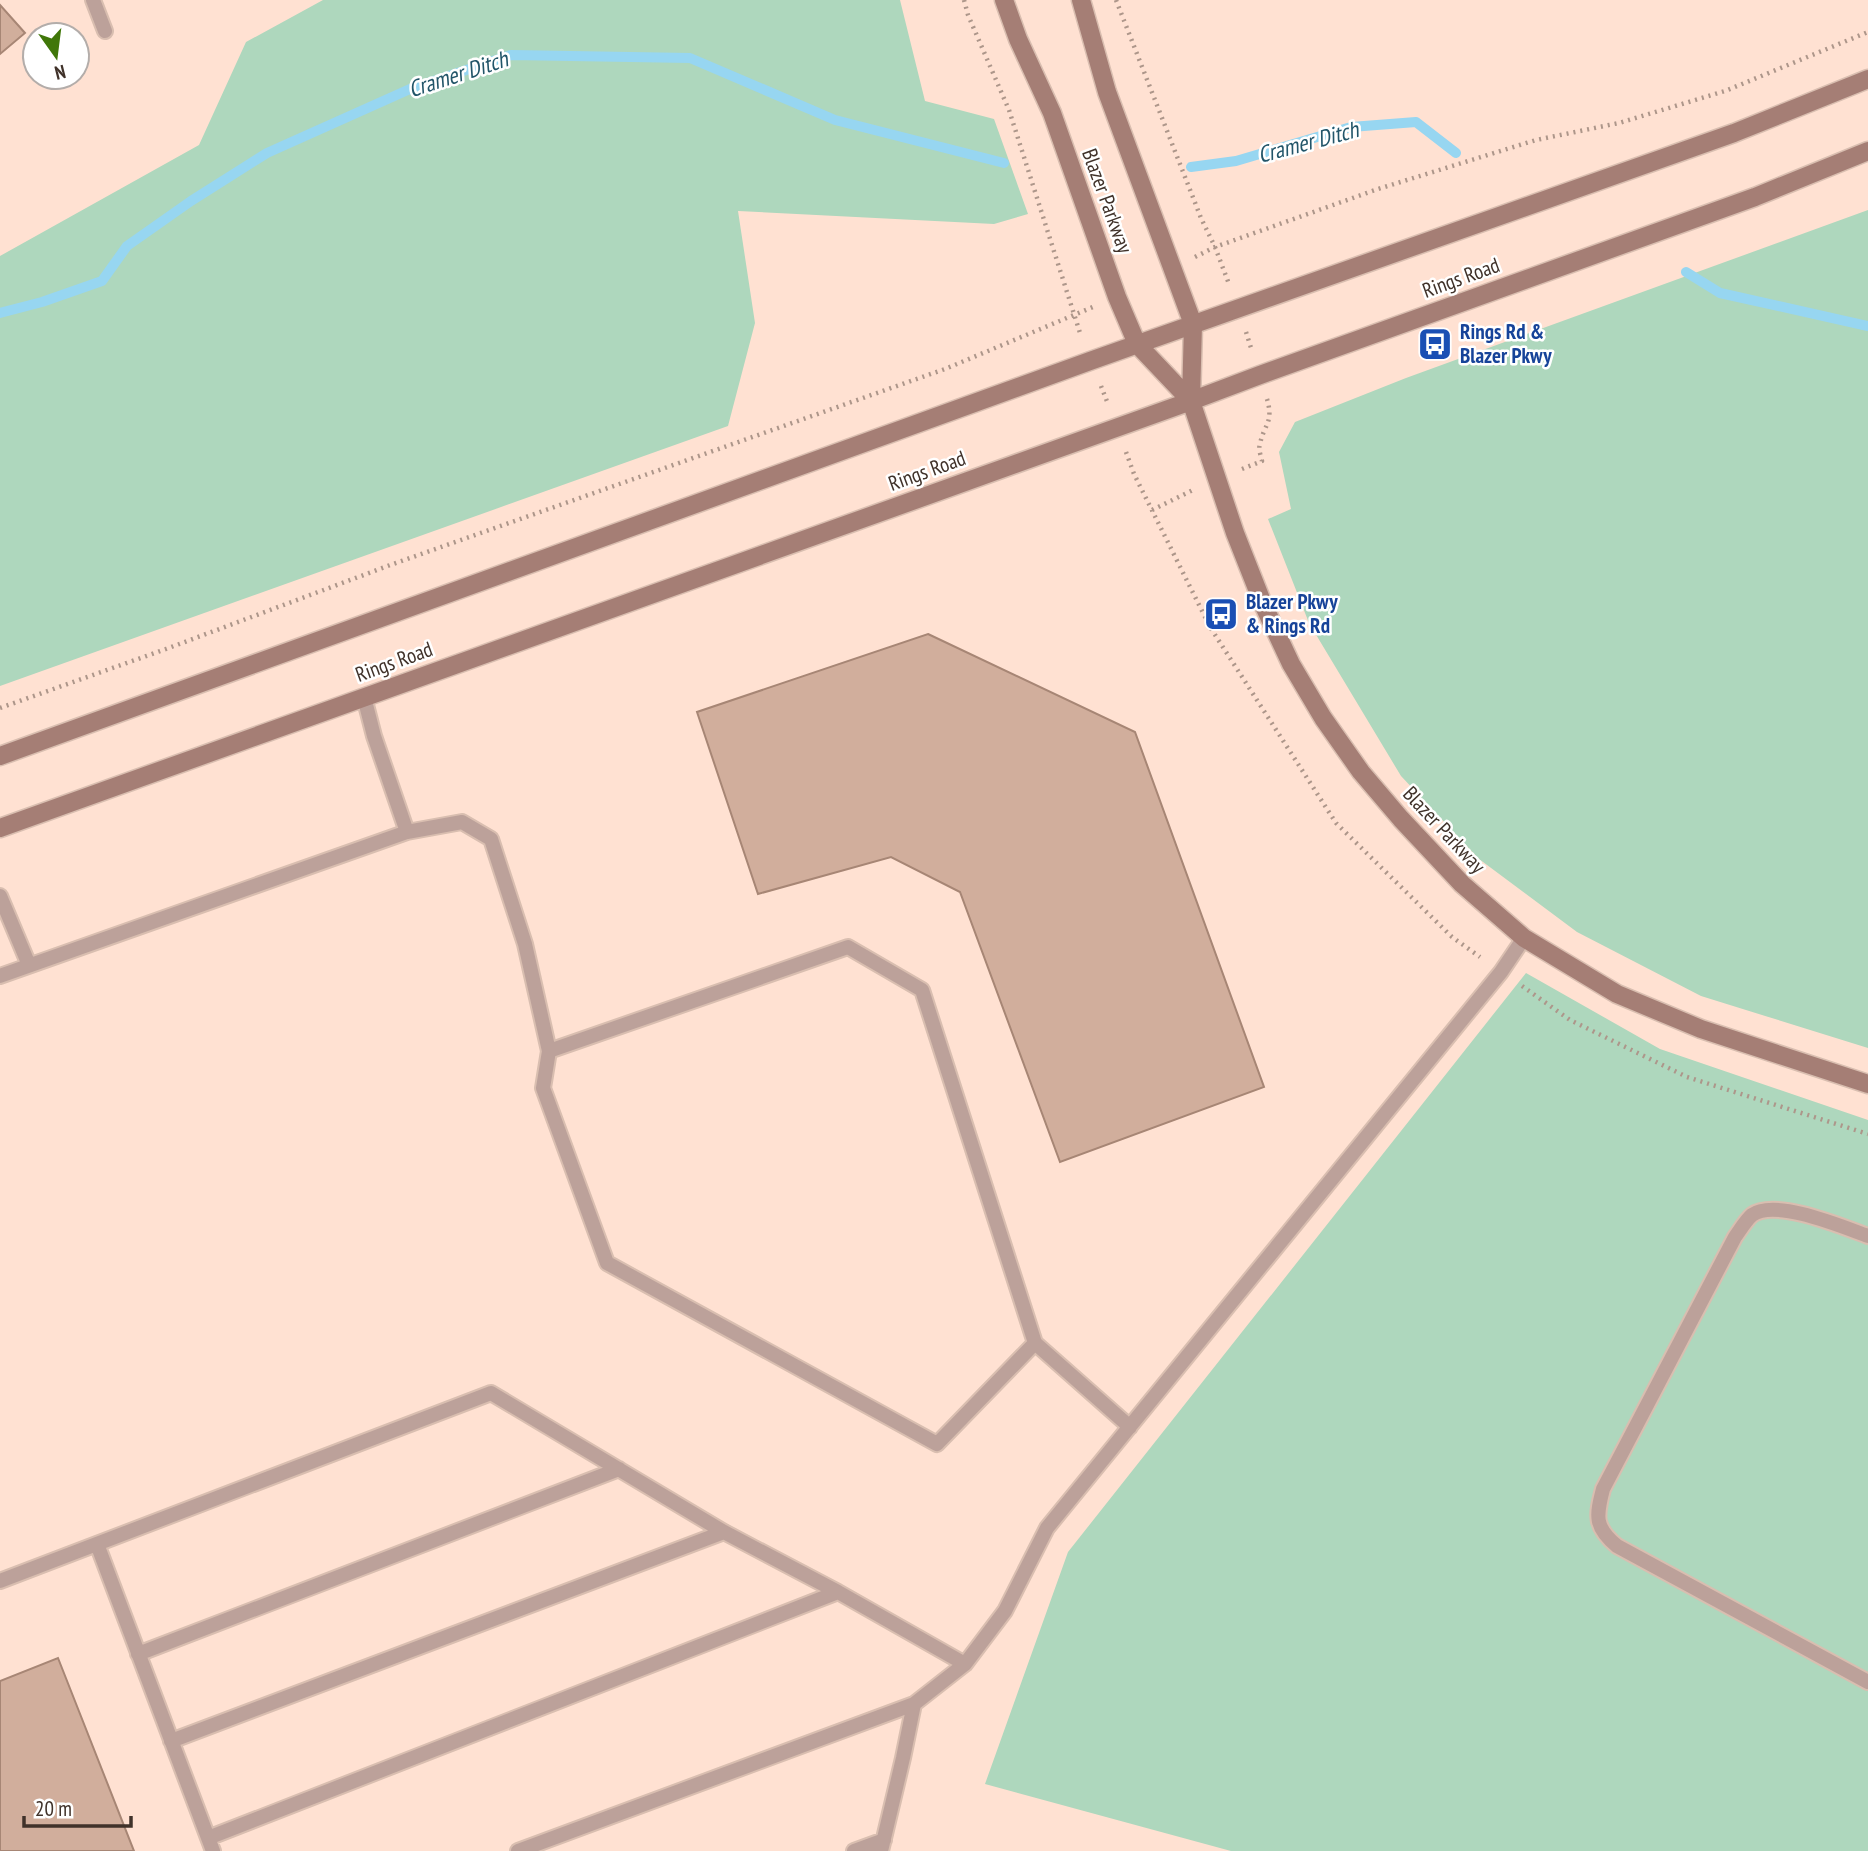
<svg xmlns="http://www.w3.org/2000/svg" width="1868" height="1851" font-family="'PT Sans Narrow',sans-serif">
<style>
.green{fill:#aed7bd}
.lines{fill:none;stroke-linecap:round;stroke-linejoin:round}
.stream{stroke:#97d6f1;stroke-width:10}
.building{fill:#d1ae9c;stroke:#a78675;stroke-width:2}
.lane-casing{stroke:#d9beb0;stroke-width:18}
.secondary-casing{stroke:#d9beb0;stroke-width:21}
.path{stroke:#ad968a;stroke-width:4.5;stroke-dasharray:2 5;stroke-linecap:butt}
.lane{stroke:#bca19a;stroke-width:14}
.secondary{stroke:#a57e75;stroke-width:18}
.labels{text-anchor:middle;stroke-width:5;stroke-linejoin:round;paint-order:stroke}
.street-label{font-size:21px;fill:#40322a;stroke:#fff}
.transit-label{font-size:21px;font-weight:bold;fill:#164399;stroke:#fff;text-anchor:start}
.water-label{font-size:23px;font-style:italic;fill:#225569;stroke:#fff}
</style>
<rect width="100%" height="100%" fill="#ffe1d2"/>
<path class="green" d="M323,0H900L925,101L994,119L1028,214L994,224L738,211L755,323L728,426L0,686V256L199,145L246,42Z
M1868,210V1048L1701,996L1577,932L1479,859L1401,776L1309,623L1268,519L1291,509L1279,452L1295,422L1406,378Z
M1526,973L1660,1049L1868,1120V1851H1231L985,1784L1068,1552Z"/>
<g class="lines">
<path class="stream" d="M1191,167L1236,161L1351,127L1416,122L1456,153
M1686,272L1720,293L1868,326
M0,313L42,302L102,281L127,246L191,201L267,153L410,89L511,55L690,58L835,120L1004,163"/>
</g>
<path class="building" d="M0,5L25,33L0,54Z
M928,634L1135,732L1264,1087L1060,1162L960,892L891,857L758,894L697,712Z
M58,1658L134,1851H0V1681Z"/>
<g class="lines">
<g class="lane-casing">
<path id="lane" d="M93,0L105,31
M364,697L374,736L407,832
M0,896L29,965
M0,976L407,832L462,822L491,839L525,944L549,1051L543,1088L607,1263L937,1444L1035,1343L1130,1427
M549,1051L848,947L922,990L1035,1343
M1868,1236C1843,1227 1775,1198 1752,1215C1746,1220 1740,1230 1735,1237L1603,1489C1596,1516 1594,1527 1617,1546L1868,1682
M97,1544L213,1851
M0,1581L491,1393L724,1532L838,1592L965,1664
M138,1654L619,1469
M171,1741L724,1532
M208,1838L838,1592
M518,1851L914,1704
M854,1851L884,1840
M881,1851L903,1758L914,1704L965,1664L1005,1611L1047,1528L1501,972L1524,938"/>
</g>
<g class="secondary-casing">
<path id="secondary" d="M1004,0L1018,39L1052,113L1117,297L1137,344L1191,401
M1081,0L1107,92L1193,324L1191,401L1235,533L1263,604L1291,664L1323,718L1361,772L1401,819L1462,884L1524,938L1617,994L1701,1029L1868,1084
M0,756L1090,361L1734,133L1868,79
M0,828L1191,401L1260,375L1755,197L1868,151"/>
</g>
<path class="path" d="M964,0L968,15L1009,110L1081,336
M1116,0L1201,218L1215,247L1229,284
M1195,257L1215,247L1378,189L1536,140L1619,123L1725,91L1868,32
M1246,332L1252,351
M1101,386L1108,404
M1126,452L1134,474L1210,627L1336,823L1452,937L1480,957
M1242,469L1262,461C1261,456 1258,449 1260,444C1264,424 1274,423 1267,399
M1152,510L1193,490
M0,708L166,649L393,564L945,369L1093,307
M1522,986L1570,1020L1687,1077L1868,1134"/>
<use href="#lane" class="lane"/>
<use href="#secondary" class="secondary"/>
</g>
<defs>
<g id="bus-square" transform="scale(1.75)"><rect x="-9" y="-9" width="18" height="18" rx="4" fill="#1a4fb4" stroke="#fff"/><path d="M-5-6H5V4H4V6H2V4H-2V6H-4V4H-5ZM-3.5-4V0h7V-4ZM-3.5 1.2v1.5H-2V1.2ZM2 1.2v1.5H3.5V1.2Z" fill="#fff"/></g>
</defs>
<g fill-rule="evenodd">
<use href="#bus-square" x="1435" y="344"/>
<use href="#bus-square" x="1221" y="614"/>
</g>
<g class="labels">
<g class="street-label">
<text transform="translate(1107 201) rotate(70)" y="7">Blazer Parkway</text>
<text transform="translate(1461 278) rotate(-20)" y="7">Rings Road</text>
<text transform="translate(927 471) rotate(-20)" y="7">Rings Road</text>
<text transform="translate(394 662) rotate(-20)" y="7">Rings Road</text>
<text transform="translate(1444 830) rotate(47)" y="7">Blazer Parkway</text>
</g>
<g class="transit-label">
<text x="1460" y="339">Rings Rd &amp;<tspan x="1460" dy="24">Blazer Pkwy</tspan></text>
<text x="1246" y="609">Blazer Pkwy<tspan x="1246" dy="24">&amp; Rings Rd</tspan></text>
</g>
<g class="water-label">
<text transform="translate(458 74) rotate(-18)" y="8">Cramer Ditch</text>
<text transform="translate(1308 142) rotate(-15)" y="8">Cramer Ditch</text>
</g>
</g>
<g transform="translate(56 56) rotate(166)"><circle r="33" fill="#ffffff" stroke="#b3adaa" stroke-width="2"/>
<path d="M0-5L12 26L0 18L-12 26Z" fill="#407709"/>
<text y="-10" font-size="19" font-weight="bold" text-anchor="middle" fill="#40322a">N</text>
</g>
<path d="M24 1816v10h107v-10" fill="none" stroke="#40322a" stroke-width="3.5"/>
<text x="35" y="1816" font-size="21" fill="#40322a" stroke="#ffffff" stroke-width="5" paint-order="stroke">20 m</text>
</svg>
